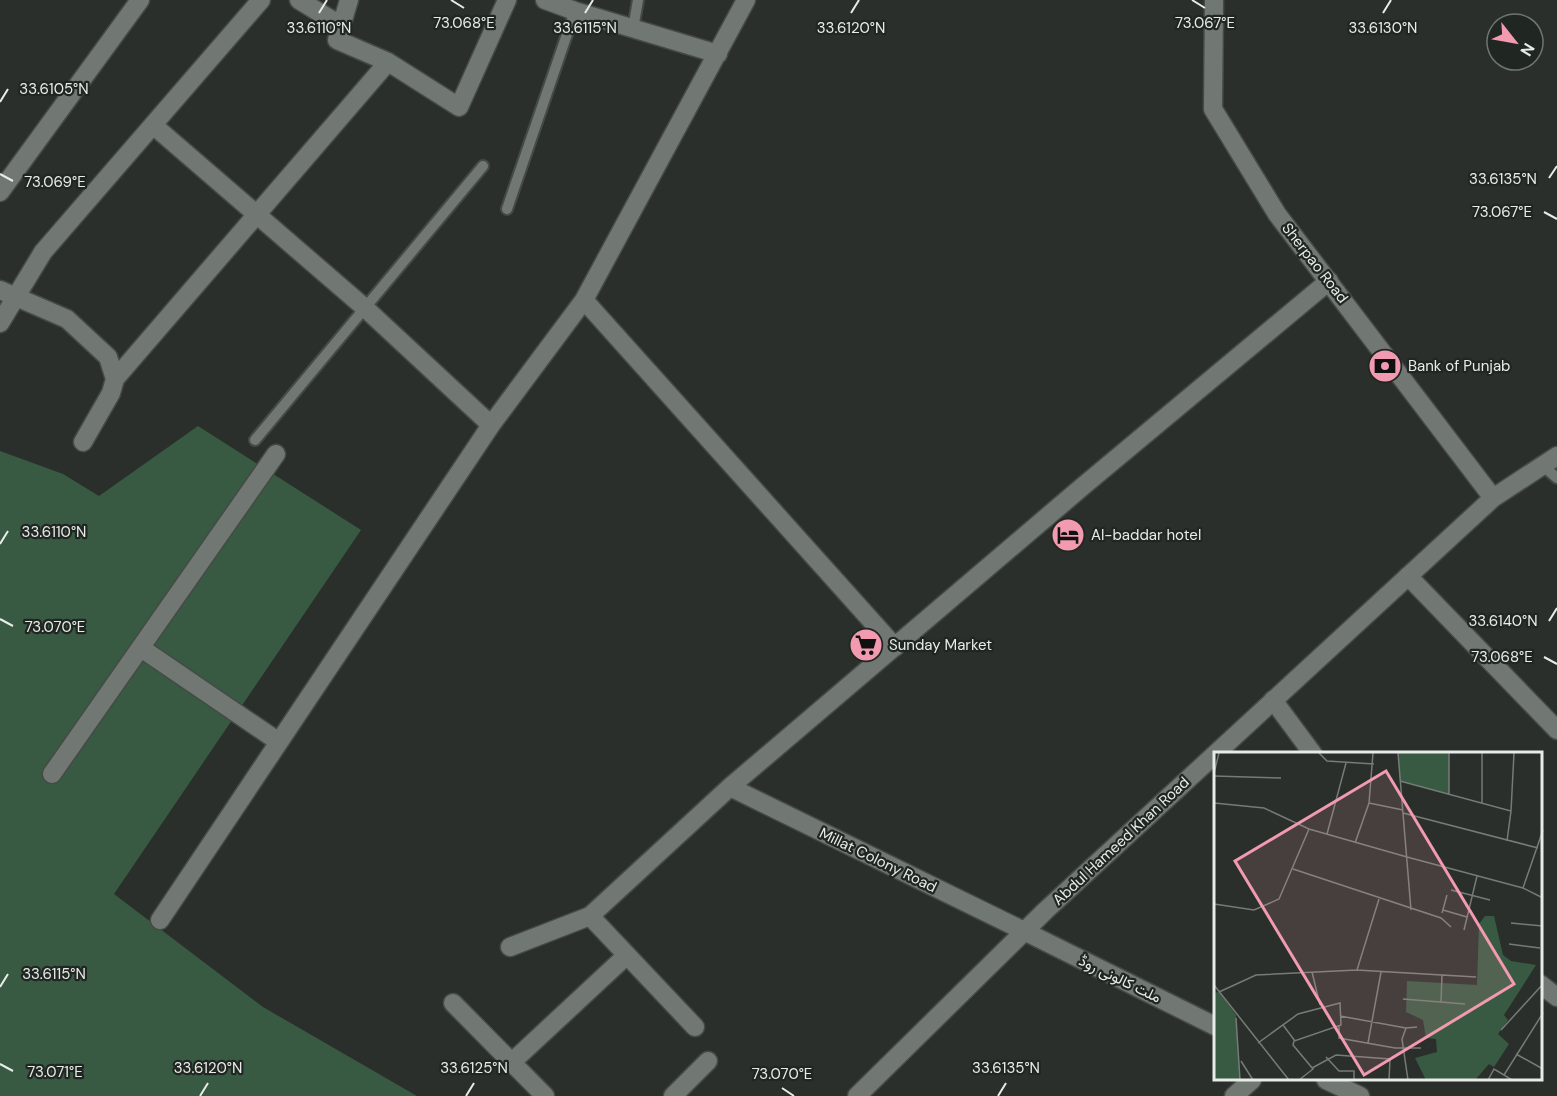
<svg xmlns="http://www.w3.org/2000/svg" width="1557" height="1096" font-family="'DM Sans',Vazirmatn,sans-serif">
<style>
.green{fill:#385a42}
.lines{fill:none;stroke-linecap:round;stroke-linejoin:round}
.lane-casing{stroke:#454a46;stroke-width:14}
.street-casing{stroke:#454a46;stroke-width:21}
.secondary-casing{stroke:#454a46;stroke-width:21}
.lane{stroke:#717873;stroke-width:10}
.street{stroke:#717873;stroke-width:18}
.secondary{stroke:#717873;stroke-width:18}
.ticks{fill:none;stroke:#e8ece9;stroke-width:2}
.labels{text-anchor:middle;stroke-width:4.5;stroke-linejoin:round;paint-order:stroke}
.street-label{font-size:15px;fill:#e8ece9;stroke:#202621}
.poi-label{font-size:15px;fill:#e8ece9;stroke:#202621;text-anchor:start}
.inset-road{fill:none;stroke:#767b77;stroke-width:1.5}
.view{fill:#f19ab0;fill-opacity:0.15;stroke:#f19ab0;stroke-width:3}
.inset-edge{fill:none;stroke:#e8ece9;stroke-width:3}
.ticks-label{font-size:15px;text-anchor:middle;fill:#e8ece9;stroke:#202621;stroke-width:4.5;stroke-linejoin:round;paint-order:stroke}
</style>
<rect width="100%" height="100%" fill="#2a2f2b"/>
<path class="green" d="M198,426L361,530L114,894L263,1007L417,1096H0V451L63,474L99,496Z"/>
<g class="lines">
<g class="lane-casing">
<path id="lane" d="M633,29L638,0
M507,209L575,11
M255,440L483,166
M1542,465L1557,478"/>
</g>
<g class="street-casing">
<path id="street" d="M299,0L340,25
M349,0L337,40L388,62L459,107L507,0
M545,0L575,11L718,54
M153,125L365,308L491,425
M0,192L140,0
M0,290L67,319L108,357L115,379L111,393L83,442
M584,300L746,0
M0,323L43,252L261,0
M115,379L388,62
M1408,576L1557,730
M141,648L279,742
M1273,700L1313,754
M52,774L276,454
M730,787L1026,932
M590,916L695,1027
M160,920L491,425L584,300L895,647
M510,947L590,916L730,787L1082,487L1329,281
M1540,984L1557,997
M453,1003L545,1096
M512,1062L627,955
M673,1096L708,1061
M1234,1096L1252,1080"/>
</g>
<g class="secondary-casing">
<path id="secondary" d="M1214,0L1213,109L1277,214L1493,498
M1026,932L1215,1026
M1326,1080L1360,1096
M857,1096L1045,911L1493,498L1557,456"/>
</g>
<use href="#lane" class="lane"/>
<use href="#street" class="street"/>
<use href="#secondary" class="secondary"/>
</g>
<path class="ticks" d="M451,0L464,8M1192,0L1205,8M319,13L327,0M585,13L593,0M851,13L859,0M1383,13L1391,0M0,102L8,89M0,174L13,181M1549,178L1557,166M1544,212L1557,219M0,544L8,531M0,619L13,626M1549,621L1557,608M1544,657L1557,664M0,987L8,974M0,1064L13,1071M782,1088L794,1096M200,1096L208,1083M466,1096L474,1083M998,1096L1006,1083"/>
<defs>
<g id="bank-disc" transform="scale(1.725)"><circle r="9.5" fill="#f19ab0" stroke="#202621"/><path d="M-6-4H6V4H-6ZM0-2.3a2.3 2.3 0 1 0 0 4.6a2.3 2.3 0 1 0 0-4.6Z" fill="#111"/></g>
<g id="hotel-disc" transform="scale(1.725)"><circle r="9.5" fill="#f19ab0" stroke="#202621"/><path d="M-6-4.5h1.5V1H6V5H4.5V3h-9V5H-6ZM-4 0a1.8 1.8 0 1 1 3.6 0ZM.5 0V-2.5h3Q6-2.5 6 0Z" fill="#111"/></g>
<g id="supermarket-disc" transform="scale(1.725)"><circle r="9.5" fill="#f19ab0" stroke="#202621"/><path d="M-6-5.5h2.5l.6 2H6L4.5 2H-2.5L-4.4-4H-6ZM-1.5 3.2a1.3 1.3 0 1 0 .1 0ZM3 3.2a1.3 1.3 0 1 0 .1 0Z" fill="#111"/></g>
</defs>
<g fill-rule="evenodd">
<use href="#bank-disc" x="1385" y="366"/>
<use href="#hotel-disc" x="1068" y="535"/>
<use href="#supermarket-disc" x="866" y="645"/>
</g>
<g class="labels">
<g class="street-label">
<text transform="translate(1315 263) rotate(52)" y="5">Sherpao Road</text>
<text transform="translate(1121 841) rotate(-43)" y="5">Abdul Hameed Khan Road</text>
<text transform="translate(878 860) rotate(26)" y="5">Millat Colony Road</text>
<text transform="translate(1120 979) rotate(26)" y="5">ملت کالونی روڈ</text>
</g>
<g class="poi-label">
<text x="1408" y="371">Bank of Punjab</text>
<text x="1091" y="540">Al-baddar hotel</text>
<text x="889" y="650">Sunday Market</text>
</g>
</g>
<g transform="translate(1214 752)">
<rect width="328" height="328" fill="#2a2f2b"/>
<path d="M184,1H235V42L186,29ZM271,164H280L289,203L297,209L322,213L290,263L294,268L284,282L295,292L280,315L275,312L261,328H212L201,306L223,300L222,287L212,286L209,268L192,260L193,229L263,233L265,172ZM5,240L22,263L26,328H0V241Z" fill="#385a42"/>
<path class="inset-road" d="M105,1L113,9L160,12M184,1L197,158M268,1V51M0,21L5,1M0,24L67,26M186,29L297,59L293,89M235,42V1M0,51L50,56L95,77L193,105M155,51L189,58M297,59L300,1M189,61L324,96M113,82L132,11M141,91L155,51L159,1M193,105L309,136L329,146M79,117L227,166L237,175M309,136L329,78M237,138L276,148M165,147L143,218L262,225M0,152L40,158L65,147L95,77M229,158L253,165M228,161L233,143M297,171L329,174M250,178L263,124M295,192L326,196M98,220L106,253M0,233L75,328M5,240L42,223L143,218M189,247L251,252M227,250L228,223M126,264L192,276M22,266L26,328M69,273L81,289M125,274V286L181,296H207M287,278L329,232M44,291L84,262L126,251L127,273L80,289L79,293L99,317L85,328M154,291L167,220M302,302L329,317M112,305L125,319H140V328M27,309L39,328M98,316L122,303L176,307L175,328M194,328L188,287L192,276L203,275M274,328L280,317L290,323M298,328L290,323L329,261"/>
<path class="view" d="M172,19L300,232L150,323L21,109Z"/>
<rect width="328" height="328" class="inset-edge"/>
</g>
<g class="ticks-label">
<text x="464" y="28">73.068°E</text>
<text x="1205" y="28">73.067°E</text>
<text x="1383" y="33">33.6130°N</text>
<text x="319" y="33">33.6110°N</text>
<text x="585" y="33">33.6115°N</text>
<text x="851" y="33">33.6120°N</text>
<text x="54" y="94">33.6105°N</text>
<text x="1503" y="184">33.6135°N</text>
<text x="55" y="187">73.069°E</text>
<text x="1502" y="217">73.067°E</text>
<text x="54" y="537">33.6110°N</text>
<text x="1503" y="626">33.6140°N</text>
<text x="55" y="632">73.070°E</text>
<text x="1502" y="662">73.068°E</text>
<text x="54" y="979">33.6115°N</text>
<text x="208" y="1073">33.6120°N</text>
<text x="474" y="1073">33.6125°N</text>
<text x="1006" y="1073">33.6135°N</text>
<text x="55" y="1077">73.071°E</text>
<text x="782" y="1079">73.070°E</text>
</g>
<g transform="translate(1515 42) rotate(121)"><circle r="28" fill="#202621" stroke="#707571" stroke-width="1.5"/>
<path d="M0-4.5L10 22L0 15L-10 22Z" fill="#f19ab0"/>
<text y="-9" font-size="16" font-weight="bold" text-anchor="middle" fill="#e8ece9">N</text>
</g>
</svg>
